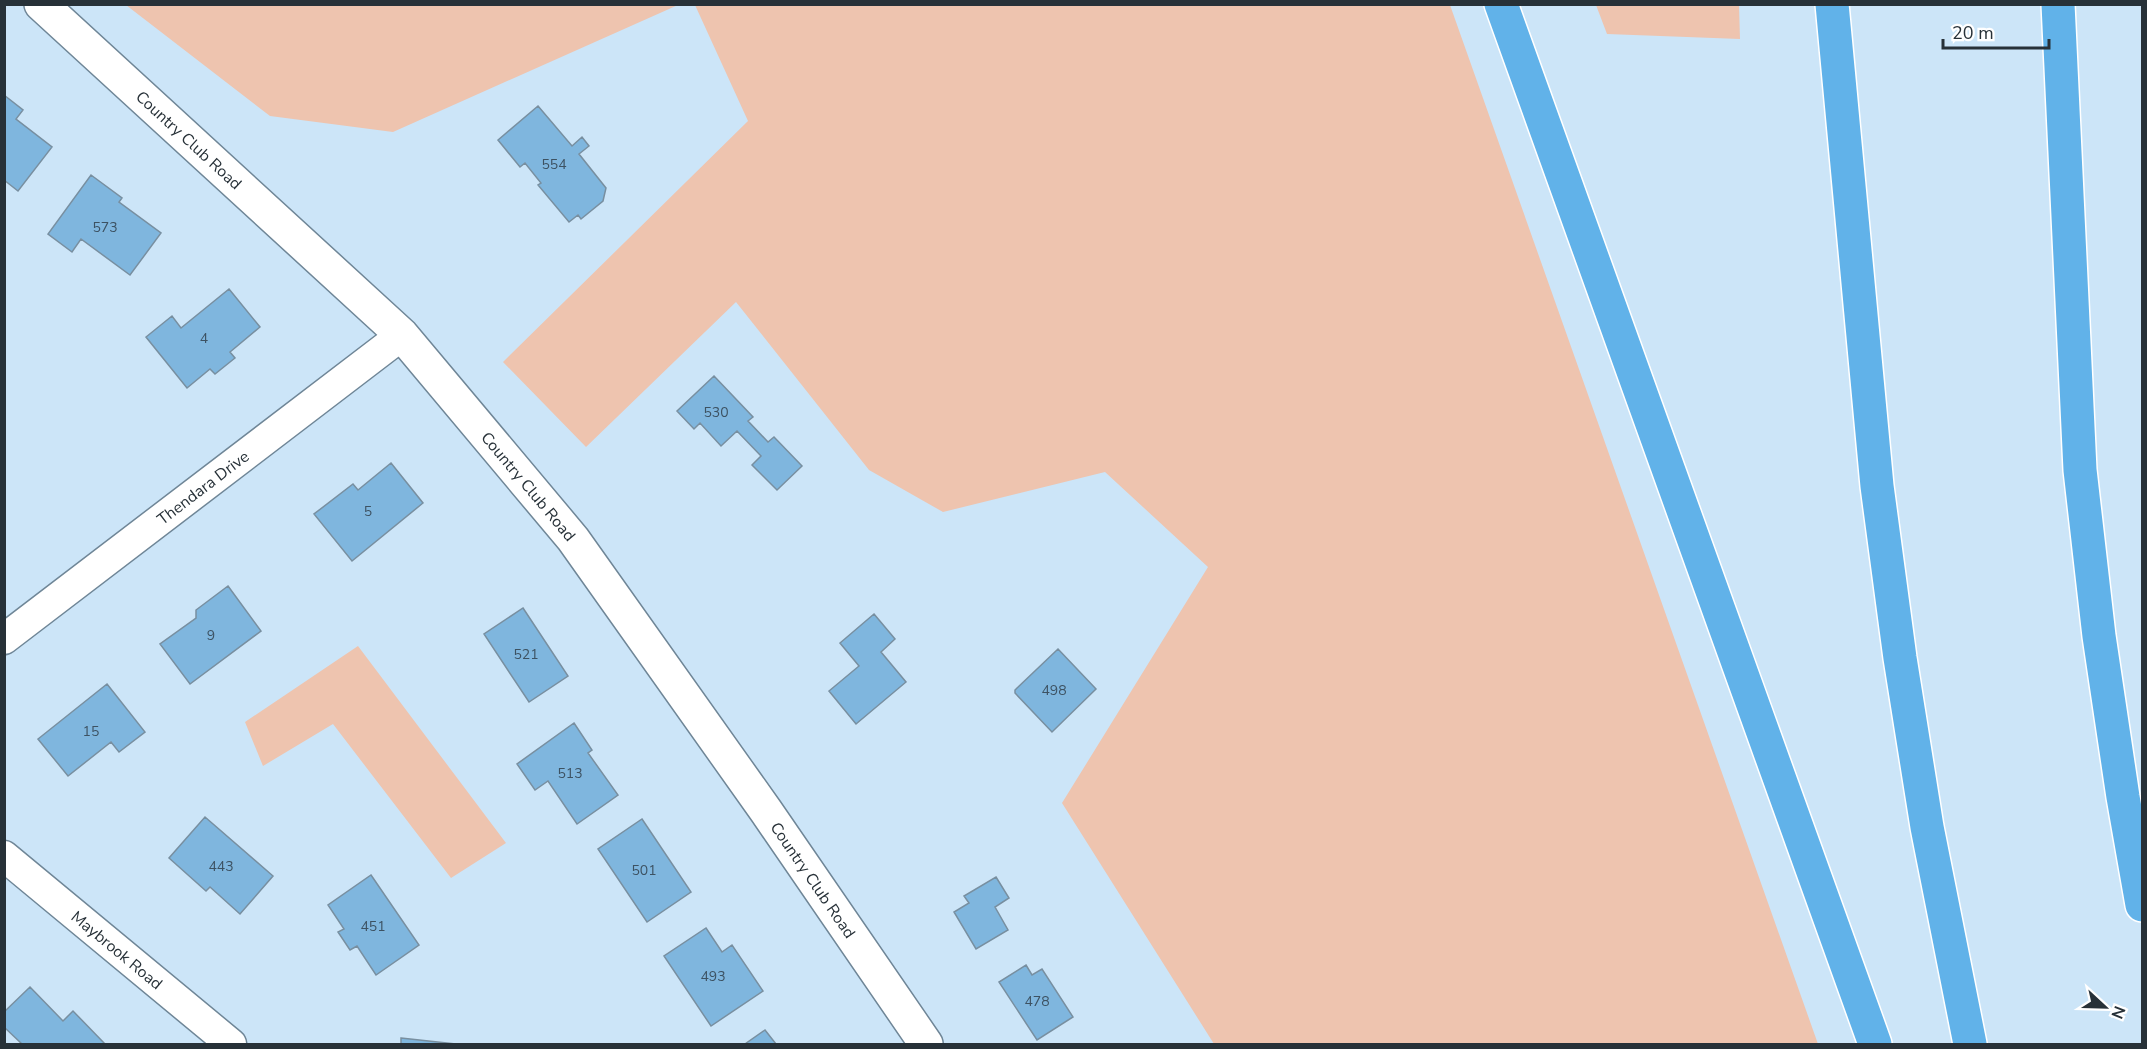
<svg xmlns="http://www.w3.org/2000/svg" width="2147" height="1049" font-family="'Nunito Sans',sans-serif">
<style>
.green{fill:#eec4af}
.building{fill:#7fb6de;stroke:#788fa0;stroke-width:1.5}
.lines{fill:none;stroke-linecap:round;stroke-linejoin:round}
.minor-casing{stroke:#6f8697;stroke-width:33}
.tertiary-casing{stroke:#6f8697;stroke-width:36}
.motorway-casing{stroke:#fff;stroke-width:36}
.minor{stroke:#fff;stroke-width:30}
.tertiary{stroke:#fff;stroke-width:33}
.motorway{stroke:#61b2e9;stroke-width:33}
.labels{text-anchor:middle;stroke-width:4.5;stroke-linejoin:round;paint-order:stroke}
.number-label{font-size:14px;fill:#3d5262}
.street-label{font-size:16px;fill:#273138;stroke:#fff}
</style>
<rect width="100%" height="100%" fill="#cce5f8"/>
<path class="green" d="M126,5H678L393,132L270,116Z
M695,5H1450L1818,1044H1214L1062,803L1208,567L1105,472L943,512L869,470L736,302L586,447L503,362L748,121Z
M1596,5H1739L1740,39L1607,34Z
M358,646L506,843L451,878L333,724L263,766L245,722Z"/>
<path class="building" d="M4,95L23,110L16,119L52,147L18,191L4,180Z
M538,106L572,146L582,137L589,146L579,154L606,188L603,201L581,219L578,215L569,222L538,185L541,183L525,163L520,167L498,140Z
M91,175L122,198L119,202L161,233L130,275L81,239L72,252L48,234Z
M229,289L260,327L230,352L235,358L215,374L210,369L187,388L146,337L172,316L181,328Z
M714,376L753,417L748,421L768,442L774,437L802,466L777,490L752,465L761,456L737,431L721,446L700,423L694,429L677,411Z
M391,463L423,503L352,561L314,514L353,484L358,490Z
M228,586L261,631L190,684L160,644L196,618V610Z
M523,608L568,676L529,702L484,634Z
M874,614L895,639L881,652L906,682L856,724L829,691L859,666L840,643Z
M1058,649L1096,689L1052,732L1015,693V690Z
M107,684L145,732L119,752L111,742L68,776L38,739Z
M574,723L592,750L588,753L618,795L577,824L548,781L535,790L517,764Z
M205,817L273,876L240,914L210,887L206,891L169,858Z
M642,819L691,892L647,922L598,849Z
M371,875L419,945L376,975L357,946L350,950L338,932L344,929L328,905Z
M996,877L1009,898L995,907L1008,930L976,949L954,912L969,903L964,896Z
M706,928L722,952L732,945L763,991L711,1026L664,956Z
M1026,965L1032,975L1042,969L1073,1017L1037,1040L999,982Z
M30,987L63,1021L73,1011L105,1044H22L4,1027V1012Z
M765,1030L776,1044H745Z
M401,1038L456,1044H401Z"/>
<g class="lines">
<g class="minor-casing">
<g id="minor">
<path id="s1" d="M4,639L402,335"/>
<path id="s2" d="M4,856L231,1044"/>
</g>
</g>
<g class="tertiary-casing">
<g id="tertiary">
<path id="s3" d="M41,4L402,335L573,539L766,811L926,1044"/>
</g>
</g>
<g class="motorway-casing">
<path id="motorway" d="M1501,4L1875,1044
M1832,4L1877,486L1900,658L1927,827L1970,1044
M2058,4L2080,470L2099,636L2123,797L2142,905"/>
</g>
<use href="#minor" class="minor"/>
<use href="#tertiary" class="tertiary"/>
<use href="#motorway" class="motorway"/>
</g>
<g class="labels">
<g class="number-label">
<text x="554" y="169">554</text>
<text x="105" y="232">573</text>
<text x="204" y="343">4</text>
<text x="716" y="417">530</text>
<text x="368" y="516">5</text>
<text x="211" y="640">9</text>
<text x="526" y="659">521</text>
<text x="1054" y="695">498</text>
<text x="91" y="736">15</text>
<text x="570" y="778">513</text>
<text x="221" y="871">443</text>
<text x="644" y="875">501</text>
<text x="373" y="931">451</text>
<text x="713" y="981">493</text>
<text x="1037" y="1006">478</text>
</g>
<g class="street-label">
<text dy="6" stroke="none"><textPath href="#s3" startOffset="201">Country Club Road</textPath></text>
<text dy="6" stroke="none"><textPath href="#s3" startOffset="687">Country Club Road</textPath></text>
<text dy="6" stroke="none"><textPath href="#s1" startOffset="250">Thendara Drive</textPath></text>
<text dy="6" stroke="none"><textPath href="#s3" startOffset="1173">Country Club Road</textPath></text>
<text dy="6" stroke="none"><textPath href="#s2" startOffset="147">Maybrook Road</textPath></text>
</g>
</g>
<rect width="2147" height="1049" fill="none" stroke="#273138" stroke-width="12"/>
<g transform="translate(2105 1007) rotate(112)" stroke="#ffffff" stroke-width="4.5" paint-order="stroke">
<path d="M0-4.5L10 22L0 15L-10 22Z" fill="#273138"/>
<text y="-9" font-size="16" font-weight="bold" text-anchor="middle" fill="#273138">N</text>
</g>
<path d="M1943 39v9h106v-9" fill="none" stroke="#273138" stroke-width="3"/>
<text x="1952" y="39" font-size="18" fill="#273138" stroke="#ffffff" stroke-width="4.5" paint-order="stroke">20 m</text>
</svg>
